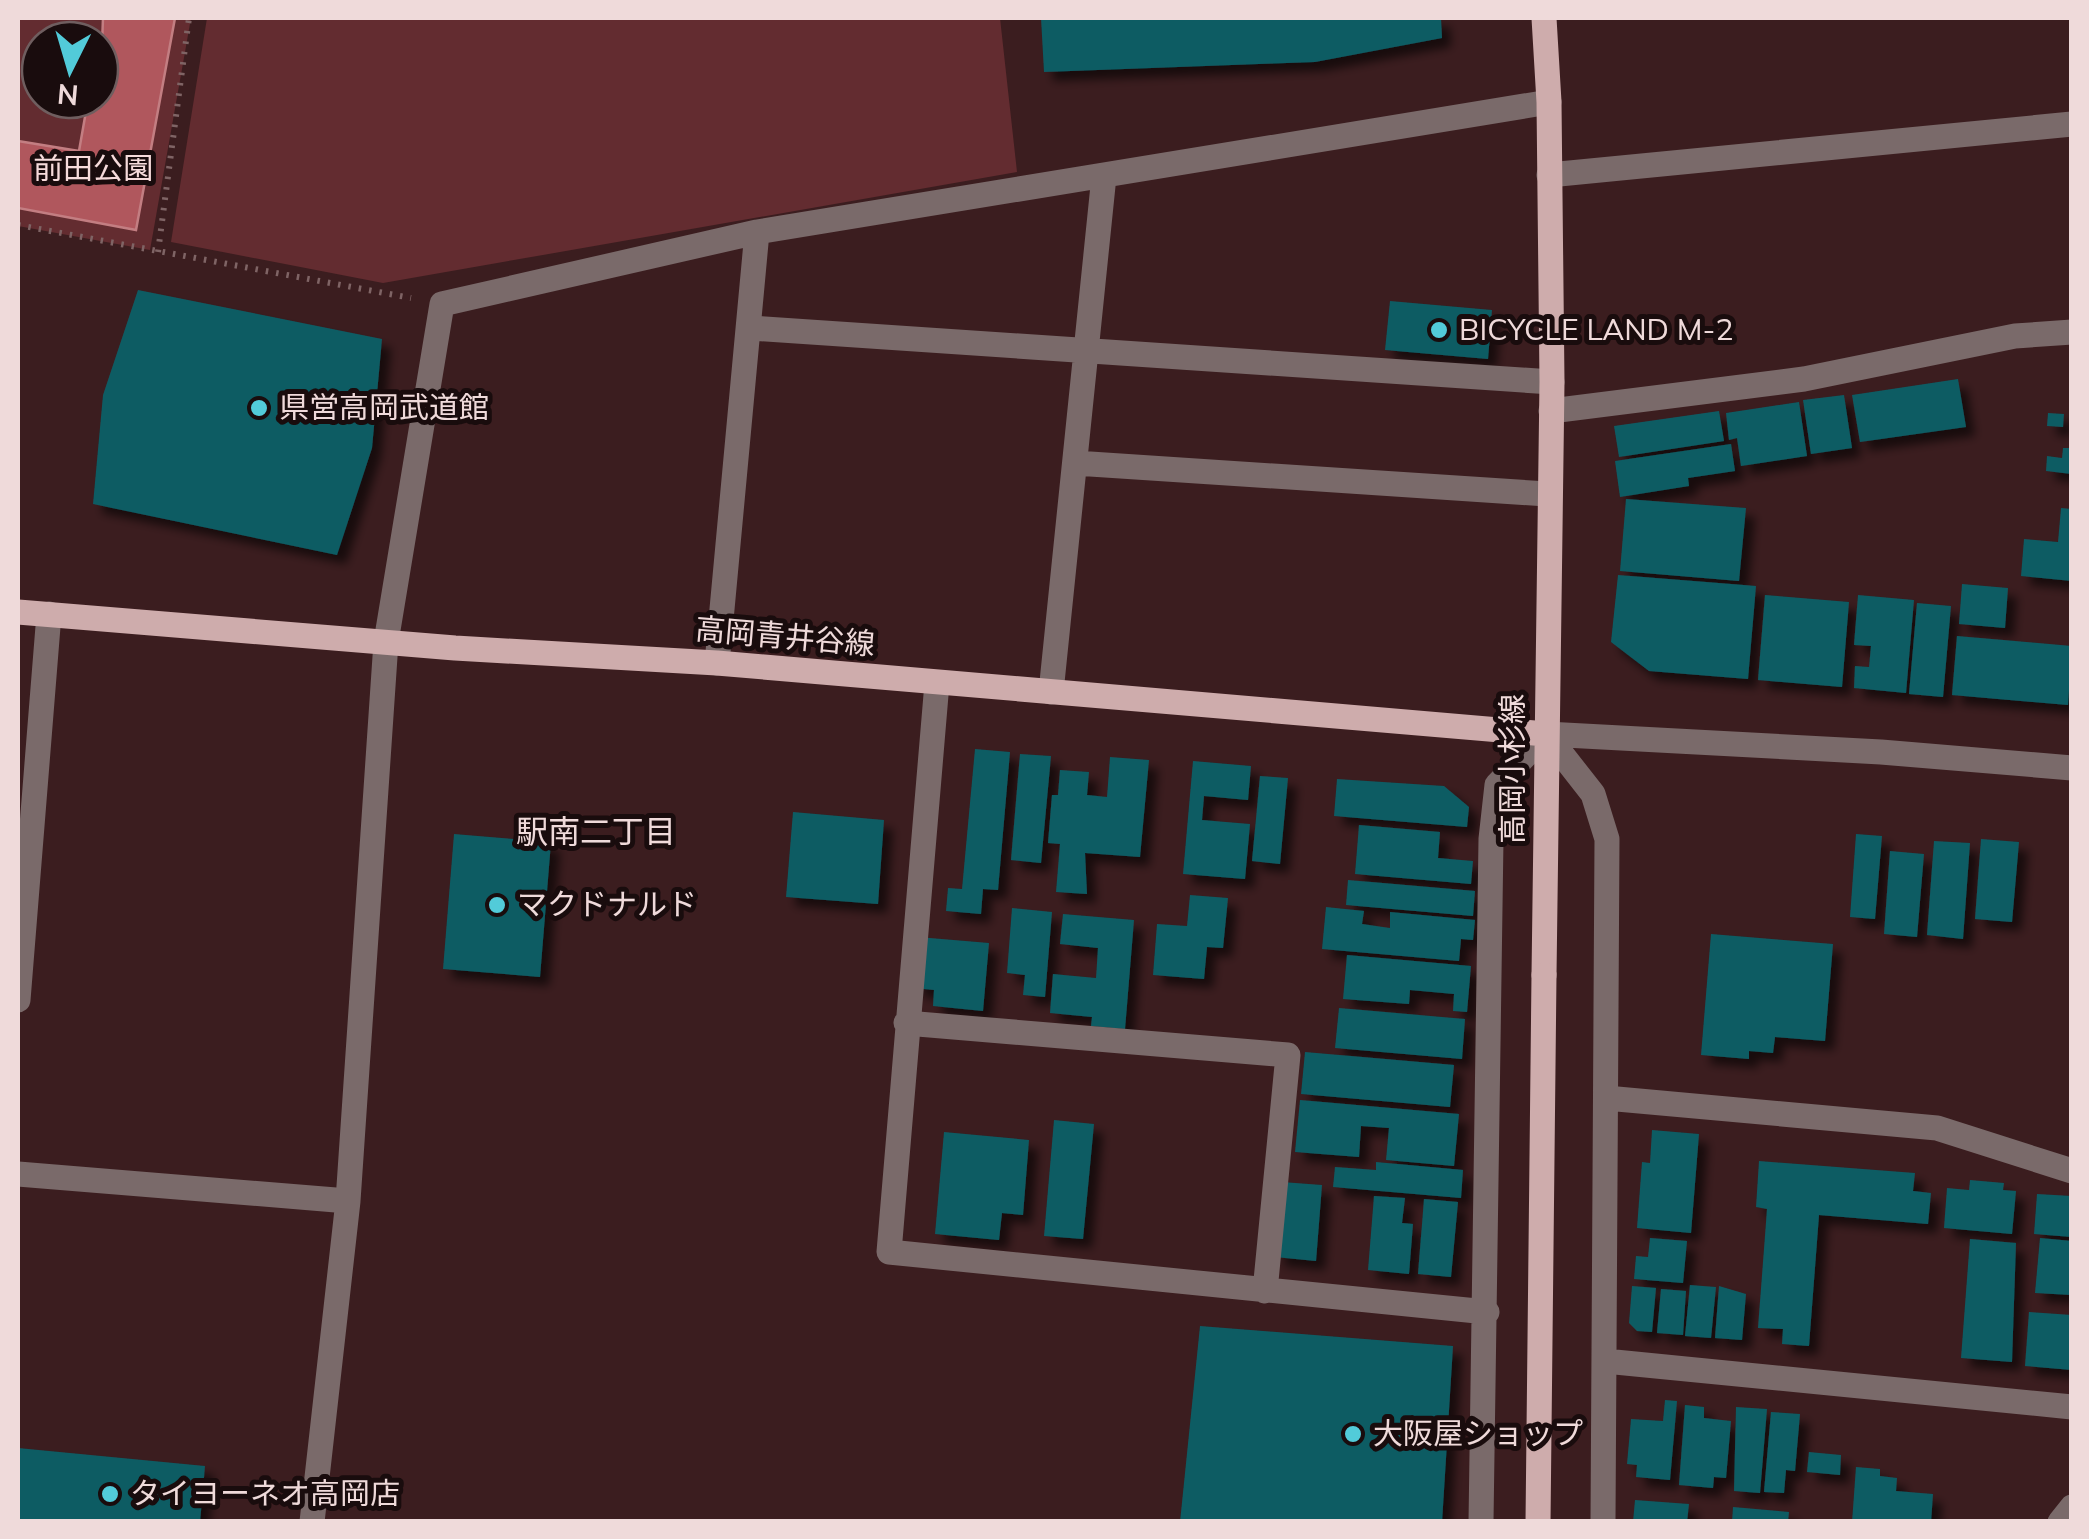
<svg xmlns="http://www.w3.org/2000/svg" width="2089" height="1539" font-family="Mulish,'Noto Sans JP',sans-serif">
<style>
.green{fill:#632c30;fill-rule:evenodd}
.water{fill:#b0575d;stroke:#c37e82;stroke-width:2.5}
.building{fill:#0e5b63;filter:url(#shadow)}
.lines{fill:none;stroke-linecap:round;stroke-linejoin:round}
.path{stroke:#7f6465;stroke-width:6;stroke-dasharray:2.5 8;stroke-linecap:butt}
.minor{stroke:#7a6a6a;stroke-width:25}
.major{stroke:#ceacac;stroke-width:25}
.major-bridge{stroke:#ceacac;stroke-width:25}
.poi-dot{fill:#52cbd9;stroke:#190c0d;stroke-width:4}
.labels{text-anchor:middle;stroke-width:10;stroke-linejoin:round;paint-order:stroke}
.park-label{font-size:30px;fill:#f6dbdb;stroke:#190c0d}
.poi-label{font-size:30px;fill:#efdada;stroke:#190c0d;text-anchor:start}
.street-label{font-size:30px;fill:#efdada;stroke:#190c0d}
.neighbourhood-label{font-size:32px;fill:#efdada;stroke:#190c0d}
</style>
<defs>
<filter id="shadow"><feDropShadow dx="9" dy="9" stdDeviation="5" flood-color="#0009"/></filter>
</defs>
<rect width="100%" height="100%" fill="#3b1d1f"/>
<path class="green" d="M18,18H191L150,250L18,226ZM40,40H100V100H40Z
M207,18H1000L1017,172L383,283L171,242Z"/>
<path class="water" d="M103,18H175L136,230L18,208V141L79,151L88,100H100Z"/>
<path class="building" d="M1041,18H1441L1442,38L1315,62L1044,72Z
M138,290L382,339L372,448L337,555L93,504L103,395Z
M1390,301L1492,310L1488,359L1385,350Z
M1958,379L1966,427L1860,442L1852,395Z
M1844,395L1852,448L1811,454L1803,400Z
M1799,402L1807,456L1741,466L1737,438L1729,440L1726,413Z
M1719,411L1724,441L1619,457L1614,426Z
M2048,413L2064,414L2063,427L2047,426Z
M1731,444L1735,471L1688,478L1689,486L1620,497L1615,461Z
M2063,448H2072V474L2046,471L2047,456L2062,458Z
M1626,499L1746,508L1739,581L1620,571Z
M2061,508L2072,509V581L2021,576L2024,539L2058,542Z
M1618,575L1756,586L1748,679L1649,671L1611,642Z
M1962,584L2008,588L2005,628L1959,624Z
M1765,595L1849,602L1842,687L1758,680Z
M1858,595L1914,600L1906,693L1854,688L1855,666L1869,667L1871,646L1854,645Z
M1917,603L1951,606L1943,697L1909,694Z
M1957,636L2072,646L2068,705L1952,695Z
M975,749L1010,752L998,890L983,889L981,914L946,911L948,888L962,889Z
M1020,754L1051,756L1041,863L1011,860Z
M1110,757L1149,760L1140,857L1085,853L1087,894L1056,892L1060,844L1048,843L1052,795H1058L1060,770L1089,772L1087,795L1107,797Z
M1193,761L1251,766L1248,800L1204,796L1202,820L1250,824L1245,879L1183,874Z
M1260,776L1288,778L1280,864L1252,861Z
M1337,779L1444,786L1469,807L1467,827L1334,816Z
M793,812L884,820L878,904L786,897Z
M1359,825L1440,832L1438,858L1473,861L1471,884L1355,874Z
M454,834L551,842L540,977L443,969Z
M1856,834L1882,836L1875,919L1850,917Z
M1981,839L2019,842L2012,922L1975,919Z
M1934,841L1970,843L1963,939L1927,935Z
M1890,851L1924,854L1917,937L1884,934Z
M1348,880L1475,891L1473,916L1346,905Z
M1190,895L1228,898L1223,948L1207,947L1204,979L1153,975L1157,924L1187,926Z
M1326,907L1364,911L1362,924L1390,928V912L1475,920L1473,940L1461,939L1459,961L1322,949Z
M1012,908L1052,912L1045,997L1023,995L1025,975L1007,973Z
M1063,914L1134,920L1125,1029L1091,1026L1092,1017L1050,1013L1053,974L1096,978L1098,948L1060,944Z
M1711,934L1833,944L1825,1041L1775,1037L1773,1053L1749,1051V1059L1701,1055Z
M918,937L989,943L983,1011L933,1006L934,990L914,988Z
M1347,955L1471,966L1467,1012L1453,1011L1454,994L1410,990L1409,1004L1343,999Z
M1339,1008L1465,1019L1462,1059L1335,1048Z
M1305,1052L1454,1065L1450,1107L1301,1094Z
M1300,1100L1459,1114L1454,1166L1386,1160L1389,1128L1361,1126L1359,1157L1295,1152Z
M1054,1120L1094,1124L1083,1239L1044,1236Z
M1652,1130L1699,1134L1691,1233L1637,1228L1642,1162L1650,1163Z
M944,1132L1029,1140L1023,1215L1002,1213L999,1240L935,1234Z
M1759,1161L1915,1173L1913,1191L1931,1193L1928,1224L1819,1215L1809,1346L1782,1344L1783,1329L1758,1328L1767,1209L1756,1207Z
M1376,1162L1463,1170L1461,1198L1333,1187L1335,1167L1376,1170Z
M1970,1180L2004,1183L2003,1190L2016,1191L2012,1234L1944,1228L1947,1188L1969,1190Z
M1282,1182L1322,1185L1316,1261L1275,1257Z
M2037,1194L2072,1196V1237L2034,1234Z
M1374,1196L1405,1198L1402,1223L1413,1224L1409,1274L1368,1270Z
M1424,1199L1458,1202L1451,1277L1418,1274Z
M1650,1238L1687,1241L1683,1283L1634,1279L1636,1256L1648,1257Z
M2040,1238L2072,1241V1295L2035,1293Z
M1970,1239L2016,1243L2012,1362L1961,1358Z
M1690,1285L1716,1287L1711,1338L1685,1336Z
M1632,1286L1656,1288L1652,1332L1637,1331L1629,1323Z
M1719,1286L1746,1294L1742,1340L1715,1338Z
M1661,1289L1686,1291L1683,1335L1657,1333Z
M2029,1312L2072,1315V1370L2025,1366Z
M1200,1326L1453,1346L1442,1522H1180Z
M1665,1400L1677,1401L1670,1480L1636,1477L1637,1465L1627,1464L1631,1419L1663,1421Z
M1685,1405L1704,1407V1418L1731,1421L1726,1478L1714,1477L1713,1488L1679,1485Z
M1736,1407L1767,1409L1760,1493L1734,1491Z
M1771,1412L1800,1414L1795,1471L1786,1470L1784,1493L1764,1492Z
M18,1448L205,1466L200,1522H18Z
M1809,1452L1841,1455L1840,1475L1807,1472Z
M1856,1467L1880,1469V1476L1897,1478L1896,1491L1933,1494L1931,1522H1852Z
M1635,1500L1689,1504L1687,1522H1633Z
M1733,1507L1789,1512L1788,1522H1732Z"/>
<g class="lines">
<path class="path" d="M18,225L411,298
M158,252L189,18"/>
<path class="minor" d="M1549,175L2072,124
M751,328L1552,382
M1551,411L1804,379L2015,336L2072,332
M1075,463L1547,494
M717,663L757,232
M937,683L889,1252L1487,1312
M1051,692L1104,176
M1546,734L1593,794L1607,839L1603,1522
M18,1000L49,614
M906,1023L1288,1055L1265,1291
M1606,1098L1937,1128L2072,1171
M18,1174L348,1201
M1605,1361L2072,1407
M312,1522L348,1201L386,642L442,304L757,232L1549,102
M1481,1522L1491,839L1497,785L1546,734L1881,752L2072,768
M2060,1522L2072,1507"/>
<path class="major" d="M1544,18L1549,102L1552,382L1544,975
M18,612L455,648L717,663L1546,734"/>
<path class="major-bridge" d="M1538,1522L1544,975"/>
</g>
<g class="poi-dot">
<circle cx="1439" cy="330" r="10"/>
<circle cx="259" cy="408" r="10"/>
<circle cx="497" cy="905" r="10"/>
<circle cx="1353" cy="1434" r="10"/>
<circle cx="110" cy="1494" r="10"/>
</g>
<g class="labels">
<g class="park-label">
<text x="93" y="179">前田公園</text>
</g>
<g class="poi-label">
<text x="1459" y="340">BICYCLE LAND M-2</text>
<text x="279" y="418">県営高岡武道館</text>
<text x="517" y="915">マクドナルド</text>
<text x="1373" y="1444">大阪屋ショップ</text>
<text x="130" y="1504">タイヨーネオ高岡店</text>
</g>
<g class="street-label">
<text transform="translate(785 637) rotate(5)" y="10">高岡青井谷線</text>
<text transform="translate(1513 769) rotate(-90)" y="10">高岡小杉線</text>
</g>
<g class="neighbourhood-label">
<text x="596" y="843">駅南二丁目</text>
</g>
</g>
<rect width="2089" height="1539" fill="none" stroke="#efdada" stroke-width="40"/>
<g transform="translate(70 70) rotate(185)"><circle r="48" fill="#190c0d" stroke="#6f5e5f" stroke-width="2.5"/>
<path d="M0-8L18 38L0 25L-18 38Z" fill="#52cbd9"/>
<text y="-15" font-size="28" font-weight="bold" text-anchor="middle" fill="#efdada">N</text>
</g>
</svg>
